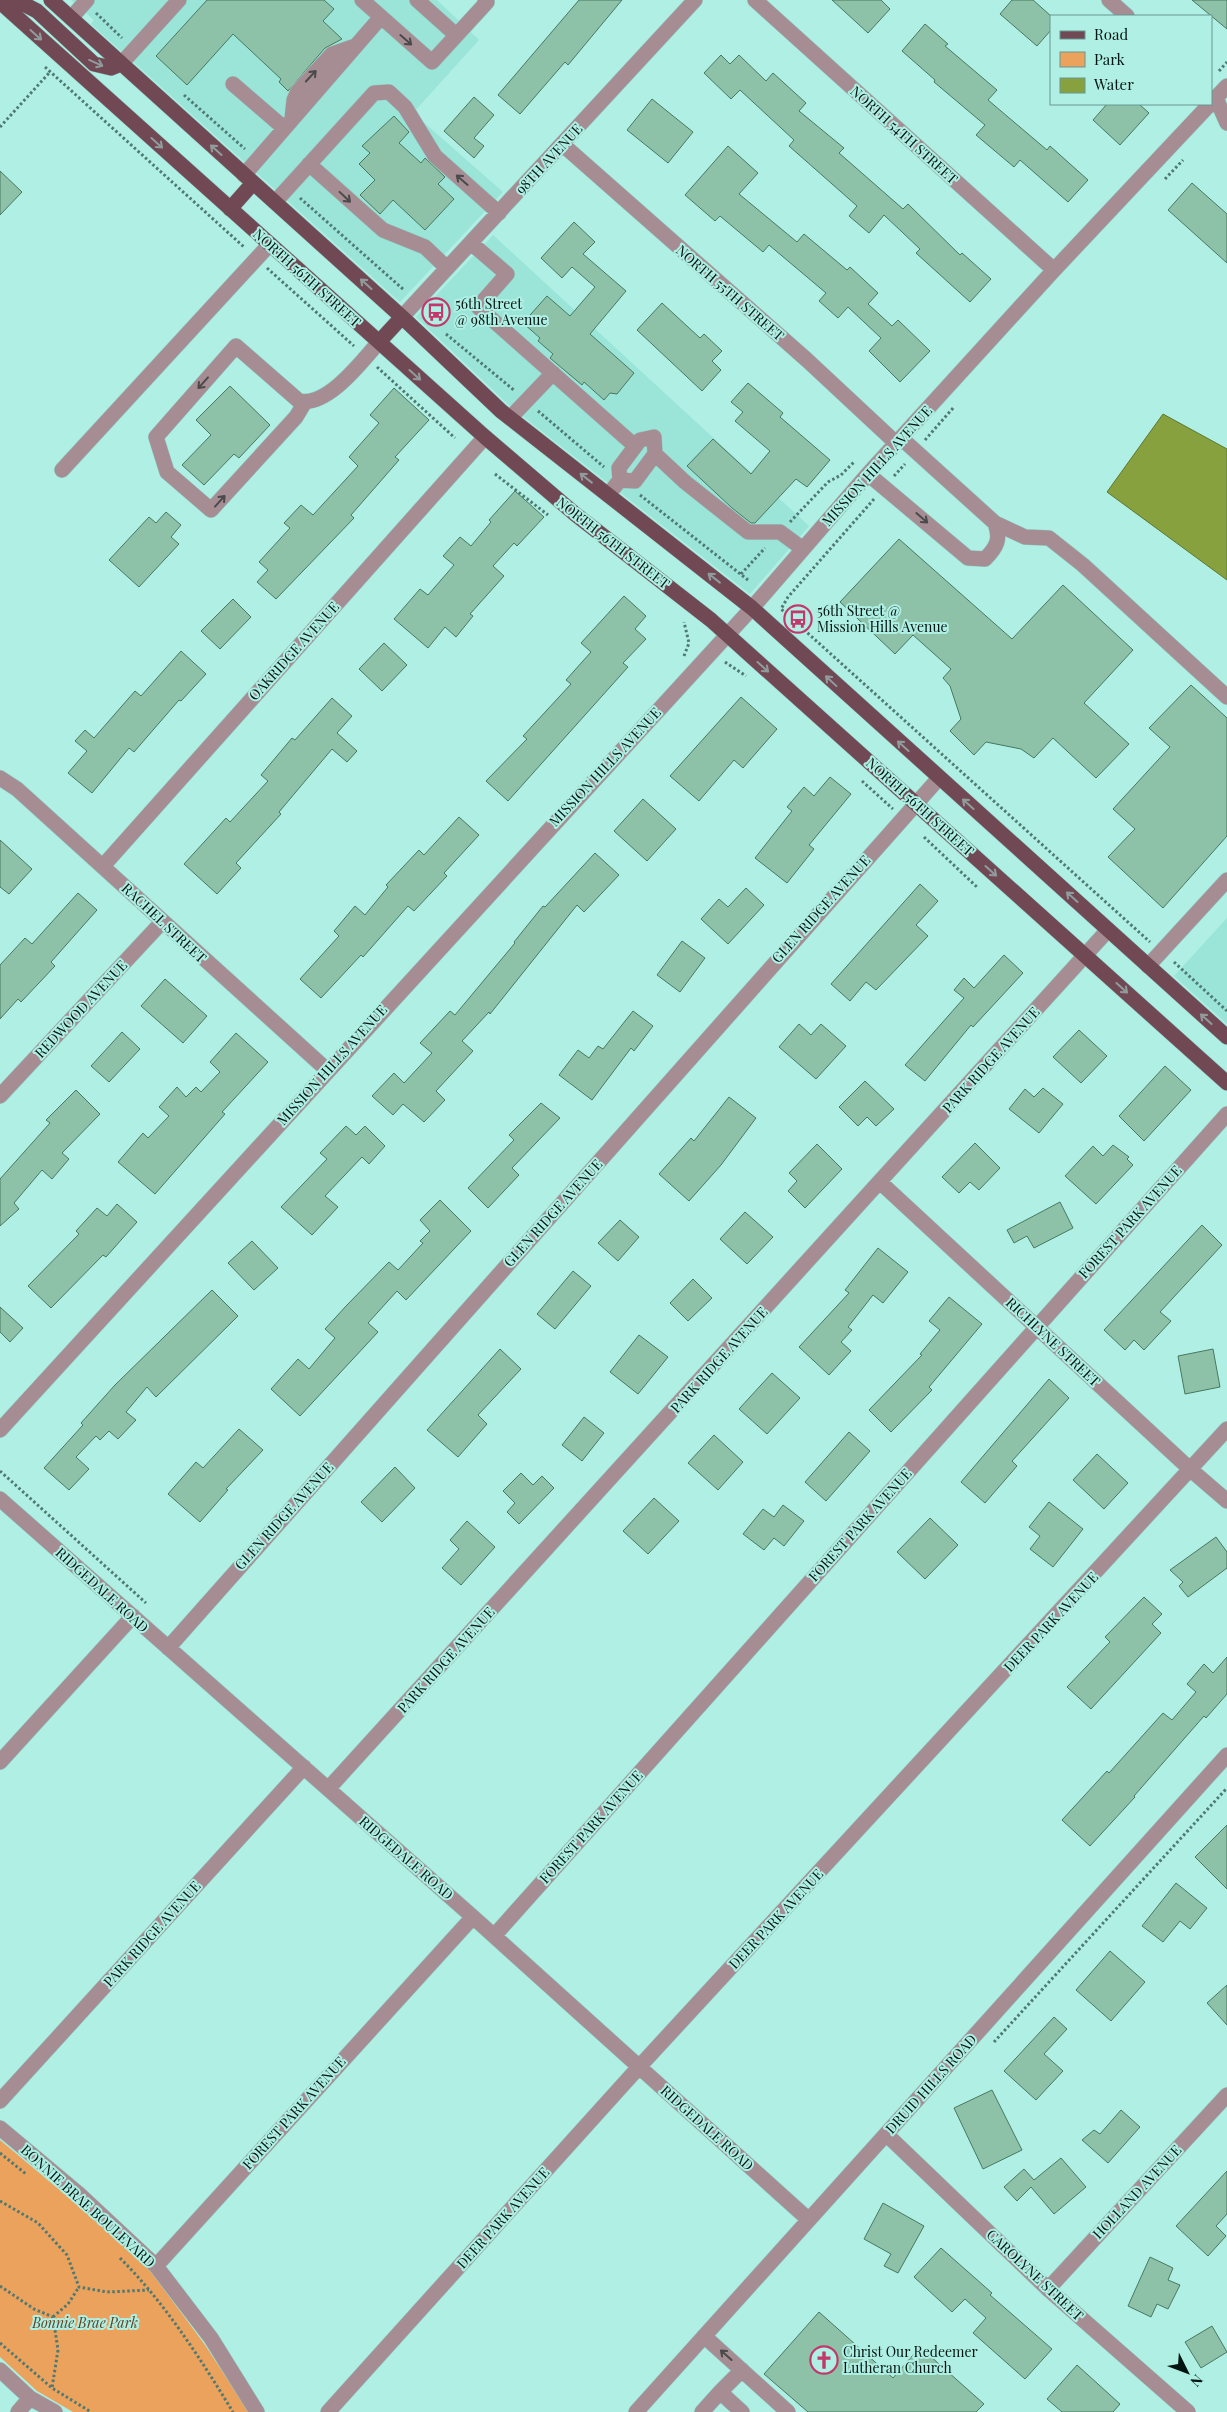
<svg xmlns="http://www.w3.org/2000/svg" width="1227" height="2412" font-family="'Playfair Display',serif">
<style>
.built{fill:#9ae4d8}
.green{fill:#eba25d}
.water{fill:#87a13f;stroke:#5e7731}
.building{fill:#8ec2a8;stroke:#477961}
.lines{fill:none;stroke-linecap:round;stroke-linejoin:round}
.minor-casing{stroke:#93ccc2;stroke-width:16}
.major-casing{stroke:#93ccc2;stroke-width:16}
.path{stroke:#507972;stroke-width:3;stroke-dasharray:2.5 2.5;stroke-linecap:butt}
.minor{stroke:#a58d93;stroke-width:15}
.major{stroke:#714954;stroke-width:15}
.oneway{stroke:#909c9c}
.oneway2{stroke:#4a4a4c}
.labels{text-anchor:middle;stroke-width:4;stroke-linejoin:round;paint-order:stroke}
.street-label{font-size:14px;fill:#001411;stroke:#afefe4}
.poi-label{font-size:14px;fill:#001411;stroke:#afefe4;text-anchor:start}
.park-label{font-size:14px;font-style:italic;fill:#624223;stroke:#afefe4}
</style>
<rect width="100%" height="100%" fill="#afefe4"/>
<path class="built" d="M71,0H437L479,40L413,113L503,192L400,302L129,58L125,51L122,52L91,24L94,20Z
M493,235L809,526L750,594L511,407L416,317Z
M1227,918V1024L1174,976Z"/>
<path class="green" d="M0,2140L74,2202L149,2269L205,2345L249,2412H73L37,2391L0,2357Z"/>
<path class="water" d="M1163,414L1227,449V580L1107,492Z"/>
<path class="building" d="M207,0H324L334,9L323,21L342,39L325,48L288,91L279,82L281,79L233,34L187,85L156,56Z
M579,0H622L568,65L565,62L520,114L498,95Z
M832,0H881L890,9L868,33Z
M1012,0H1033L1051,16V30L1037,46L1000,14Z
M1192,0H1227V29Z
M925,24L948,44L945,46L997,90L988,100L1047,150L1050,146L1088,180L1068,202L1020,160L1014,167L976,135L985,125L934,82L935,80L902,51Z
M721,55L730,64L739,55L766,81L773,73L806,103L799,111L844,148L839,153L903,209L908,204L960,255L962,253L991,279L970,302L916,253L920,249L884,215L869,233L849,216L857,206L789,146L794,140L740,90L731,99L704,73Z
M474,97L494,115L474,138L484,146L474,158L444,131Z
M652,99L693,132L668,163L627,130Z
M1107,104H1139L1149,113L1120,145L1093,120Z
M394,116L409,132L399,143L421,163L425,158L445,177L438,184L454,199L425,230L393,200L380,214L360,195L375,180L359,164L370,153L362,146Z
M728,146L758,173L739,194L797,242L804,234L847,270L850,267L878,293L868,304L892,326L898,320L930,351L900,382L869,351L881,338L848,307L838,318L819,301L826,293L769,245L763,252L720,216L715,221L685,195Z
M0,171L22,192L0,215Z
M1192,183L1227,214V263L1168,210Z
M574,222L595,242L583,254L626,291L590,334L634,373L617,394L610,393L604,400L584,382L582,385L550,358L553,354L538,341L540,338L523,323L547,296L570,316L595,287L572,267L562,278L541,258Z
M662,303L700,338L704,334L722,351L712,361L721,370L702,391L637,330Z
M748,383L783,413L780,417L830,460L807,487L796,479L755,523H751L732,508L687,466L713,439L751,474L770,451L735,421L743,412L731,402Z
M230,386L270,425L239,458L234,454L204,485L182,465L211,435L196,420Z
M394,388L429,420L395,457L399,460L351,515L354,518L276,599L257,582L268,570L259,562L290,528L284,523L301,505L313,515L358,466L349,457L379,423L370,415Z
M515,491L544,517L517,546L514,543L493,566L504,576L470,614L473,616L456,637L445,627L428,648L394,619L420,589L428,595L454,565L443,556L460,537L471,546L491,522L489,520Z
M166,512L181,525L171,537L179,544L139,587L109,560L149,517L156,523Z
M899,539L1012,639L1063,585L1133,650L1084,703L1129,744L1096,778L1053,738L1034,758L1021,749L986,742L974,755L950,731L961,719L950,686L943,678L951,669L913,635L895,654L840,602Z
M624,596L646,616L635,629L646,639L623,663L628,667L508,801L486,781L527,739L523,736L571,684L566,680L591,652L581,643Z
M233,599L251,617L220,649L201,631Z
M384,643L407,665L382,691L359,669Z
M181,651L206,674L181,701L179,700L134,752L129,748L92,793L68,773L87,751L75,741L85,730L94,738L135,691L141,696Z
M1191,685L1227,718V836L1163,908L1108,857L1135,829L1113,809L1170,747L1149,728Z
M741,697L777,729L743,768L734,760L699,801L670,776Z
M332,698L352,716L337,733L357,751L347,762L332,749L279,812L281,814L236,863L241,868L217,894L184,864L226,818L230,822L268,781L261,775L292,738L295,740Z
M830,777L851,794L809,845L814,849L787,883L755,858L792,811L787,807L804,787L814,796Z
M643,799L676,829L647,861L614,831Z
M459,817L479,835L444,873L447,876L414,911L408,906L363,957L361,955L321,998L300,979L339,936L334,931L355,906L365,915L388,887L386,885L419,850L424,855Z
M0,840L32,869L9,894L0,887Z
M595,853L619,875L584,912L577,905L490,1014L489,1012L462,1041L473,1051L436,1091L445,1100L424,1122L403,1104L393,1115L372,1096L394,1073L404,1083L432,1053L420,1043L450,1011L455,1015L515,943L514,942L543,906L545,907Z
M920,884L938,901L916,925L928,936L876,990L866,982L850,1001L831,984Z
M746,888L764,905L728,944L701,919L719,899L728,907Z
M78,893L97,910L51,962L55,966L21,1002L18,999L0,1019V965L25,938L32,944Z
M682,941L705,958L680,992L657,975Z
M1004,955L1023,973L973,1027L971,1025L925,1081L905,1065L964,998L954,990L964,978L974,988Z
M165,979L207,1016L183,1043L141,1006Z
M633,1011L653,1026L634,1051L631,1048L592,1100L559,1075L578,1050L589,1058L598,1046L603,1049Z
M799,1024L811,1035L821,1024L846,1046L816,1079L779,1047Z
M1079,1030L1107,1056L1081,1083L1053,1057Z
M122,1032L140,1049L109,1082L91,1066Z
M236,1033L268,1062L222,1112L225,1114L155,1194L118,1162L143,1133L148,1138L169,1116L159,1107L177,1087L186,1097L196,1087L201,1092L220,1072L210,1062Z
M1165,1066L1191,1090L1144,1141L1119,1116Z
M865,1081L894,1109L876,1126L867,1117L858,1126L839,1107Z
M1043,1088L1063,1104L1039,1133L1009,1109L1025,1089L1034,1097Z
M76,1090L100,1114L62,1153L69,1159L52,1179L42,1170L14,1203L19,1209L0,1226V1179L50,1123L46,1120Z
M729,1097L756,1118L721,1165L689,1201L659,1174L691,1138L694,1141Z
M541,1103L560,1118L512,1168L519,1175L488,1208L468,1188L514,1140L509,1135Z
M346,1126L356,1135L365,1126L385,1146L369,1164L362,1157L325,1196L338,1207L312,1235L281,1207L327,1159L320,1153Z
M975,1143L1000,1168L979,1190L970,1182L959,1193L942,1177Z
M817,1144L842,1169L805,1208L788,1191L797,1181L789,1173Z
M1113,1145L1129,1157L1127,1159L1133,1165L1096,1204L1065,1176L1093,1146L1103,1156Z
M440,1200L471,1231L406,1300L397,1291L368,1323L378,1332L300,1416L271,1389L298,1359L309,1369L335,1338L325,1329L347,1305L389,1262L398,1270L423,1243L420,1241L430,1231L420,1220Z
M1060,1202L1073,1228L1034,1248L1027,1236L1014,1243L1007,1230Z
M117,1204L137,1222L106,1257L103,1255L51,1308L28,1286L79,1234L76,1231L97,1208L107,1216Z
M745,1212L773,1237L747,1264L720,1239Z
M620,1220L639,1237L618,1261L598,1243Z
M1202,1225L1222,1245L1160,1312L1171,1321L1144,1350L1134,1340L1125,1350L1104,1330Z
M252,1241L278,1268L254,1290L228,1263Z
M878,1248L908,1272L883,1303L873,1295L848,1327L852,1330L841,1342L851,1351L829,1375L799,1347L849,1293L845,1290Z
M573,1271L591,1286L555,1329L537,1314Z
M693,1279L712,1298L688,1321L670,1303Z
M212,1290L238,1316L156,1397L147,1387L126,1412L136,1420L118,1439L109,1431L100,1440L96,1436L76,1457L89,1469L69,1490L44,1468L83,1425L81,1423L115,1385Z
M949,1297L982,1324L929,1387L932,1390L891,1432L869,1410L922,1355L920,1354L940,1330L929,1321Z
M0,1307L23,1328L10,1342L0,1332Z
M639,1335L668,1357L638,1394L610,1372Z
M500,1349L521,1369L478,1415L487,1424L458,1457L427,1430Z
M1213,1349L1220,1387L1185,1394L1178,1356Z
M772,1373L800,1398L767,1434L739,1409Z
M1049,1379L1069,1398L1012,1461L1017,1466L985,1503L961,1482Z
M584,1417L604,1433L582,1461L562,1445Z
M239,1429L263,1450L226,1489L228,1490L200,1522L168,1494L196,1462L203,1468Z
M849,1432L870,1451L826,1501L805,1482Z
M714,1435L743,1462L718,1490L688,1463Z
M1097,1454L1128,1483L1104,1509L1073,1480Z
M395,1467L415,1488L382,1522L361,1502Z
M521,1473L533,1485L542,1476L554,1488L519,1524L507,1512L515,1503L503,1491Z
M654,1498L679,1521L648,1554L623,1531Z
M1049,1502L1083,1529L1053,1567L1030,1549L1040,1536L1029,1527Z
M783,1505L804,1521L784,1546L774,1538L764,1550L743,1534L763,1509L774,1517Z
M930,1518L958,1545L925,1579L897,1552Z
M467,1521L495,1547L461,1585L442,1568L459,1549L450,1540Z
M1216,1537L1227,1552V1568L1188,1597L1179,1586L1183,1582L1170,1570Z
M1144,1597L1162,1614L1152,1624L1161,1633L1091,1709L1067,1687L1110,1642L1105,1637Z
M1227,1657V1694L1206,1718L1204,1716L1134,1796L1135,1797L1090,1846L1062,1820L1107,1771L1109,1773L1163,1713L1172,1720L1196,1692L1187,1684L1204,1664L1213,1673Z
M1227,1825V1889L1195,1857Z
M1176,1883L1207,1908L1190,1929L1180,1921L1163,1942L1142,1926Z
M1110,1951L1145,1982L1111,2021L1076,1990Z
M1227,1985V2025L1207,2003Z
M1054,2017L1067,2029L1044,2054L1063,2071L1036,2100L1004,2071Z
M992,2090L1022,2150L983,2169L954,2108Z
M1121,2110L1140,2127L1108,2163L1082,2140L1094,2130L1100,2134Z
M1061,2158L1086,2187L1054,2214L1031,2187L1017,2201L1004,2187L1024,2169L1034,2180Z
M1227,2171V2214L1216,2226L1226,2236L1208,2256L1176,2226Z
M883,2203L924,2226L898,2273L884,2266L891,2254L864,2239Z
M941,2248L992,2293L990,2295L1052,2349L1025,2379L973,2333L986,2318L965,2299L952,2312L914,2277Z
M1150,2257L1173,2268L1168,2280L1180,2285L1168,2309L1157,2304L1151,2317L1128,2306Z
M819,2312L893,2378L920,2347L984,2404L976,2412H808L764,2374Z
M1212,2326L1227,2352L1201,2368L1185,2342Z
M1077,2365L1120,2404L1113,2412H1062L1047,2399Z"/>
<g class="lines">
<g class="minor-casing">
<path id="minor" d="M362,0L432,62L487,2L485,0
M417,0L456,35
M755,0L1054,270
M1109,0L1127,16
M71,18L87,0
M121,64L179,0
M233,84L284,128
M1216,98L1227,123
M292,119L294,100L298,91L332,54L355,46
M562,144L807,360L896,443
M309,164L383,230L425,247L447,268
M244,175L381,17
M275,202L374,93L389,92L405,107L435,156L499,213
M471,243L507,274L478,307L635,446
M402,317L695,0
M305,402L296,417L211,510L167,472L156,437L236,346L299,401C328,407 362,361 379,342
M510,418L553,373
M655,454L685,482L748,532H780L803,549
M62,470L270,244
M868,474L968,558L985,559C997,547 1001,539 995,523L901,438
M608,495L620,480L619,468L640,440L654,437L655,454L635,481L620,480
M995,523L1025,537L1049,538L1083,565L1227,697
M0,778L17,789L327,1070
M103,866L485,437
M1148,966L1227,880
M0,1096L162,922
M881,1183L1191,1470L1227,1501
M0,1430L752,608L868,474L1054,270L1227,86
M0,1499L473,1917L809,2220
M168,1648L939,778
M0,1762L133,1616
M328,1789L1108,930
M494,1936L1227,1114
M0,2101L304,1767
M0,2128L80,2195L156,2266L211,2338L257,2412
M886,2134L1048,2289L1188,2412
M156,2266L473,1917
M1048,2289L1227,2095
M704,2336L788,2412
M0,2370L30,2398L55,2412
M720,2392L742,2370
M18,2412L30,2398
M328,2412L639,2067L1227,1429
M636,2412L1227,1755
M702,2412L720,2392L742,2412"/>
</g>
<g class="major-casing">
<path id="major" d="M0,0L18,1L37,11L94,64L111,68L121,64
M51,0L402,317L501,411L752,608L1227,1037
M0,2L485,437L575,514L711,620L1227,1083
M230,209L253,183
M379,342L402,317"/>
</g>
<path class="path" d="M96,13L122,38
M45,67L244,247
M1219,71L1227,62
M184,95L245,149
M0,127L50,72
M1165,179L1183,160
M300,198L404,290
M267,268L354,346
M446,334L515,391
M377,367L455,438
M538,411L604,467
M925,440L954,407
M495,474L548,515
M894,476L905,464
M640,495L748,580
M874,499L788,597L781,609L1150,942
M790,522L828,482L841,475L855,461
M741,574L765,548
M684,656L689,643L684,622
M725,662L746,676
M862,781L893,809
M924,837L978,888
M1174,962L1227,1011
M0,1471L146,1603
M994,2042L1227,1788
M0,2153L26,2174
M0,2201L38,2223L67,2255L79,2287L107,2292L149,2290
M120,2258C165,2303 200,2358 233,2412
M0,2286L34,2309L53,2317L58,2350L52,2388
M53,2317L68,2304L79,2287
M0,2343L52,2388L91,2412"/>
<use href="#minor" class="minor"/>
<use href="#major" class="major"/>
</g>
<defs><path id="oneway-shaft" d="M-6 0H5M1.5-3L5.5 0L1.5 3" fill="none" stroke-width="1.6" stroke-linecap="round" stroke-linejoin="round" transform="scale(1.25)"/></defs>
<g class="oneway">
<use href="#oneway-shaft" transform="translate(36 35) rotate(42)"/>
<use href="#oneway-shaft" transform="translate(96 63) rotate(24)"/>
<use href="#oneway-shaft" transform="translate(157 143) rotate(42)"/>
<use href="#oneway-shaft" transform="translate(216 150) rotate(-138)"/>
<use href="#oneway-shaft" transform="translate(366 284) rotate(-138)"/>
<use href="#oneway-shaft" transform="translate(415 375) rotate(42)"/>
<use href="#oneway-shaft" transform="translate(586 478) rotate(-142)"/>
<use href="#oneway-shaft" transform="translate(714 578) rotate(-142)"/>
<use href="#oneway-shaft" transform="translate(763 667) rotate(42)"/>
<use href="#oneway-shaft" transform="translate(831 681) rotate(-137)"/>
<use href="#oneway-shaft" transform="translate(903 746) rotate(-138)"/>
<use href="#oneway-shaft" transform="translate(968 804) rotate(-138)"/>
<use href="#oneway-shaft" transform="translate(991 871) rotate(42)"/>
<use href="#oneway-shaft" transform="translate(1072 897) rotate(-138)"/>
<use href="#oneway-shaft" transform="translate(1122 988) rotate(42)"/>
<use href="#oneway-shaft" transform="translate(1206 1019) rotate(-138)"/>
</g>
<g class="oneway2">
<use href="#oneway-shaft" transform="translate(406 40) rotate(41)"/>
<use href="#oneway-shaft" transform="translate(311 76) rotate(-47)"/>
<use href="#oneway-shaft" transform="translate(462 180) rotate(-139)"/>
<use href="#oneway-shaft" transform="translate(345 197) rotate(43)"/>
<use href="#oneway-shaft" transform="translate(203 383) rotate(132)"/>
<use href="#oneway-shaft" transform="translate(220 501) rotate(-48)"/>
<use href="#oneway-shaft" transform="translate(922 518) rotate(41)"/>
<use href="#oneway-shaft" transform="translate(726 2355) rotate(-138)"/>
</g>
<defs>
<g id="bus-ring" transform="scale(1.4375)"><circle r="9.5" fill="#afefe4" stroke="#c3376b" stroke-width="1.5"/><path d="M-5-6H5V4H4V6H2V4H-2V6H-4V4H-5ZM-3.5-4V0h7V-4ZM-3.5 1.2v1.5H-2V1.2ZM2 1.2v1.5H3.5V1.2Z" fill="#c3376b"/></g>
<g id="church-ring" transform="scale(1.4375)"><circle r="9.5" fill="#afefe4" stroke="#c3376b" stroke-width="1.5"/><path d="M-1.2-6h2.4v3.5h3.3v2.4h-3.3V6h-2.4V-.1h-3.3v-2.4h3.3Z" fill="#c3376b"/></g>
</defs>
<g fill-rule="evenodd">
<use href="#bus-ring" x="436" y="312"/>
<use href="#bus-ring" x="798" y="619"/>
<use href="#church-ring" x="824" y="2360"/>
</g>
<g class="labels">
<g class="street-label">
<text transform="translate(904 135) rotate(42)" y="5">NORTH 54TH STREET</text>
<text transform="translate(549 159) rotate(-47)" y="5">98TH AVENUE</text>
<text transform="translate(307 278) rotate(42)" y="5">NORTH 56TH STREET</text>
<text transform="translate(730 293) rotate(41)" y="5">NORTH 55TH STREET</text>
<text transform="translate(877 466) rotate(-48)" y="5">MISSION HILLS AVENUE</text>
<text transform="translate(613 543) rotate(38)" y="5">NORTH 56TH STREET</text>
<text transform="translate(294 651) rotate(-48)" y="5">OAKRIDGE AVENUE</text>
<text transform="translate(605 767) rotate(-47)" y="5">MISSION HILLS AVENUE</text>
<text transform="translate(920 807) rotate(42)" y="5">NORTH 56TH STREET</text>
<text transform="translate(821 909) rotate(-48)" y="5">GLEN RIDGE AVENUE</text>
<text transform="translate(164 923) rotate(43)" y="5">RACHEL STREET</text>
<text transform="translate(81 1009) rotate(-47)" y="5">REDWOOD AVENUE</text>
<text transform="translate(991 1060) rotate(-48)" y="5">PARK RIDGE AVENUE</text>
<text transform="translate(332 1065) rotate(-48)" y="5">MISSION HILLS AVENUE</text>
<text transform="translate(553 1213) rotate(-48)" y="5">GLEN RIDGE AVENUE</text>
<text transform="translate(1130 1222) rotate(-48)" y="5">FOREST PARK AVENUE</text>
<text transform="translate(1053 1342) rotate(43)" y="5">RICHLYNE STREET</text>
<text transform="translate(719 1360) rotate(-48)" y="5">PARK RIDGE AVENUE</text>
<text transform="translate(284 1516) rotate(-48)" y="5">GLEN RIDGE AVENUE</text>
<text transform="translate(860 1525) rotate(-48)" y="5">FOREST PARK AVENUE</text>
<text transform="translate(102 1590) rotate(42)" y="5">RIDGEDALE ROAD</text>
<text transform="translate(1051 1622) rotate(-47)" y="5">DEER PARK AVENUE</text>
<text transform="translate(446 1660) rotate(-48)" y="5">PARK RIDGE AVENUE</text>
<text transform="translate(591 1827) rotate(-48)" y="5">FOREST PARK AVENUE</text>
<text transform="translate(406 1858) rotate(41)" y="5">RIDGEDALE ROAD</text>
<text transform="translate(776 1919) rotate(-47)" y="5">DEER PARK AVENUE</text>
<text transform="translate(152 1934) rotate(-48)" y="5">PARK RIDGE AVENUE</text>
<text transform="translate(931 2084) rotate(-48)" y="5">DRUID HILLS ROAD</text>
<text transform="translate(294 2113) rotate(-48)" y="5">FOREST PARK AVENUE</text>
<text transform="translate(707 2128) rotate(42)" y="5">RIDGEDALE ROAD</text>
<text transform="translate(1137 2192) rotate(-47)" y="5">HOLLAND AVENUE</text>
<text transform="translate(88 2206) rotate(42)" y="5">BONNIE BRAE BOULEVARD</text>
<text transform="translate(503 2218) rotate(-48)" y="5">DEER PARK AVENUE</text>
<text transform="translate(1035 2275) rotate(43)" y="5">CAROLYNE STREET</text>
</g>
<g class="poi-label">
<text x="455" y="309">56th Street<tspan x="455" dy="16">@ 98th Avenue</tspan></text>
<text x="817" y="616">56th Street @<tspan x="817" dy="16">Mission Hills Avenue</tspan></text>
<text x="843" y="2357">Christ Our Redeemer<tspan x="843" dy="16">Lutheran Church</tspan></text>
</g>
<g class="park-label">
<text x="85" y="2328">Bonnie Brae Park</text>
</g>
</g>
<rect x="1050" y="15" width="162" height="90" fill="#afefe4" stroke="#699790"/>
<rect x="1060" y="31" width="25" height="8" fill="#714954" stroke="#699790"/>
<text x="1094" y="40" font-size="15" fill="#001411">Road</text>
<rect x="1060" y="52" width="25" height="15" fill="#eba25d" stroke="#699790"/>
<text x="1094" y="65" font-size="15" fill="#001411">Park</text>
<rect x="1060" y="78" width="25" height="15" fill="#87a13f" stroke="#699790"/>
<text x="1094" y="90" font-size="15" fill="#001411">Water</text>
<g transform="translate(1187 2372) rotate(132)" stroke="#afefe4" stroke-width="4" paint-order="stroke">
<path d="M0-4L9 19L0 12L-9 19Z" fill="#001411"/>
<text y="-8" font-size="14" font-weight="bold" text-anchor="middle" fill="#001411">N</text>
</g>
</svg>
